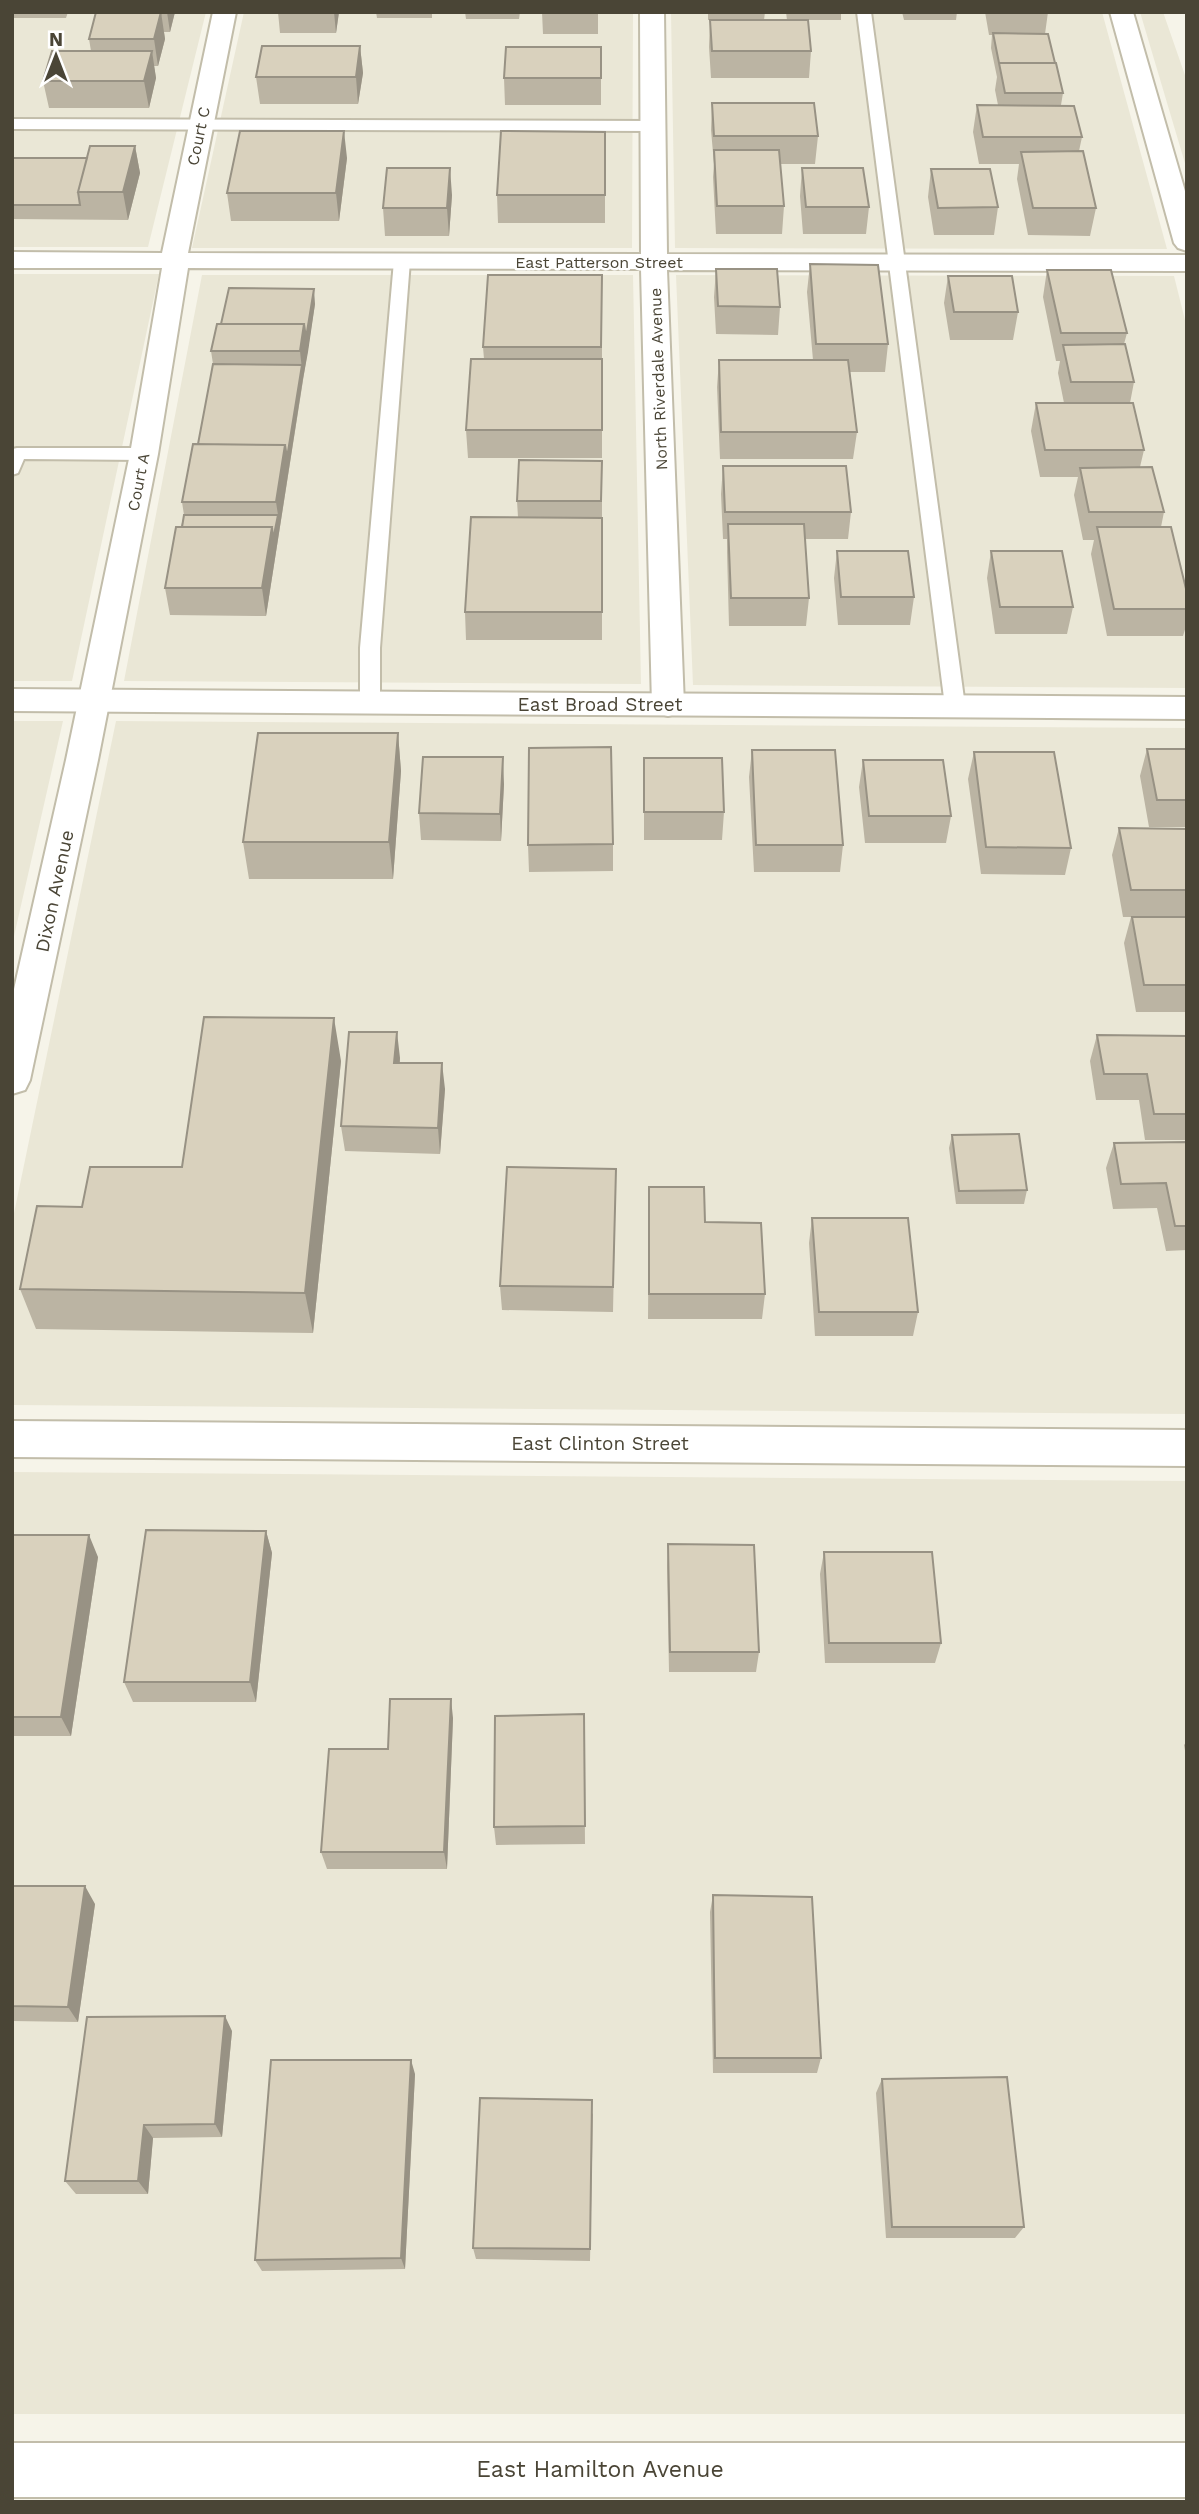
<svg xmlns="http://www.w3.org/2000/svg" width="1199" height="2514" font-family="'Work Sans',sans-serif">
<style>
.residential{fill:#eae7d6}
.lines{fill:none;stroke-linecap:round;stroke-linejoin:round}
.service-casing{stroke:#c2bdaa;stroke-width:4}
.minor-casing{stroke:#c2bdaa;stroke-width:4}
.tertiary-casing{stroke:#c2bdaa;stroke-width:4}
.service{fill:#fff;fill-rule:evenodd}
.minor{fill:#fff;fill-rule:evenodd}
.tertiary{fill:#fff;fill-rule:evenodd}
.wall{fill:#bbb4a3}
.shaded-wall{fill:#989284}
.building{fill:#d9d1bd;stroke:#989284;stroke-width:2}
.labels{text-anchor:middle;stroke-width:5;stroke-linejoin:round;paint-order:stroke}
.far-street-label{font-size:16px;fill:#4a4536;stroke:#fff}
.street-label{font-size:19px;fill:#4a4536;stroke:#fff}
.near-street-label{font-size:23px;fill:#4a4536;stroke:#fff}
</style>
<rect width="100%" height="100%" fill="#f6f4e9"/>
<path class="residential" d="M12,12H206L148,247H12Z
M244,12H633L632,248H192Z
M671,12H1102L1167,249L675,248Z
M1140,12H1163L1187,81V170Z
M12,274H159L72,681H12Z
M202,275H633L641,684L124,681Z
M676,275L1174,276L1187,328V688L693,685Z
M12,721H63L12,945Z
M116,721L1187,728V1414L12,1405V1223Z
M12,1472L1187,1481V2414H12Z"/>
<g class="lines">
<g class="service-casing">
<path id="service" d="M857,12H871L965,706L962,711H948L945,706Z
M12,119L653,121L661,126L653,131L12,129Z
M402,256L410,261L380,648V702L377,707H363L360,702V648L394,261Z
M17,448H144L153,454L144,460L24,459L18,473L12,475V449Z"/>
</g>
<g class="minor-casing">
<path id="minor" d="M213,12H236L188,253L641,254L640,12H664L667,254L1187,255V271L667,270L684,705L679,713L668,716L657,713L652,705L641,269L188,268L158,454L98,760L30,1080L25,1090L12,1094V998L66,760L130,454L162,268H12V252L162,253Z
M1110,12H1133L1187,198V251L1178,248L1174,243Z
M12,1421L1187,1430V1466L12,1457Z
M12,2443H1187V2497H12Z"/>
</g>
<g class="tertiary-casing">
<path id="tertiary" d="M12,689L1187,697V719L12,711Z"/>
</g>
<use href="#service" class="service"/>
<use href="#minor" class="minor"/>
<use href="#tertiary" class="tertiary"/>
</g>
<path class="wall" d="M12,12H68L66,18H12Z
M96,12H175L170,32H164L165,39L158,66H154L156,78L149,108H49L43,81L91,51L89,39Z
M278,12H339L336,33H280Z
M376,12H432V18H377Z
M465,12H520L519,19H466Z
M542,12H598V34H543Z
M708,12H765L764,20H787L786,12H841V20H808L811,51L809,78H711L709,47L710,20H708Z
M902,12H957L956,20H904Z
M985,12H1048L1045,34L1063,93L1061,105L1082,137L1079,151L1096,208L1090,236L1028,235L1017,179L1019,164H979L973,132L977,105H998L995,90L997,77L991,48L992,35H989Z
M360,46L363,73L358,104H260L256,77Z
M601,47V105H505L504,78Z
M712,103L818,136L815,164H780L784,206L782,234H716L713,177L714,164L711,130Z
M605,132V223H498L497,195Z
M135,146L140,173L128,220L12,219V158H87Z
M347,158L339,221H231L227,193Z
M802,168L869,207L866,234H803L800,196Z
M931,169L998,207L994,235H934L928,197Z
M452,195L449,236H385L383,208Z
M810,264L888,344L885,372H850L857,432L853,459H720L717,387L719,360H813L807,292Z
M716,269L780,307L778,335L716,334L714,297Z
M1047,270L1127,333L1124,344L1134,382L1130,403L1144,450L1140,467L1164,512L1161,527L1187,593V623L1183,636H1107L1091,554L1094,540H1083L1074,495L1078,477H1040L1031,431L1036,403H1064L1058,373L1060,361H1056L1043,297Z
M602,275V458H468L466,430L484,359L483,347Z
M948,276L1018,312L1013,340H950L944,303Z
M315,304L266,616L170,615L165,588L184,515L182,502L198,444L213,364L211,351L221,324Z
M602,461V640H466L465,612L518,517L517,501Z
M723,466L851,512L848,539H805L809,598L806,626H729L727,552V539H723L721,494Z
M837,551L914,597L910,625H838L834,578Z
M991,551L1073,607L1067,634H995L987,578Z
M398,733L401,771L393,879H249L243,842Z
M1147,749H1187V827H1149L1140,776Z
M752,750L843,845L840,872H754L749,777Z
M974,752L1071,848L1065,875L981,874L968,779Z
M644,758L724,812L722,840H644Z
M863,760L951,816L946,843H865L859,787Z
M504,784L501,841L421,840L419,813Z
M1119,828L1187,829V1012H1136L1124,943L1131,917H1123L1112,855Z
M613,844V871L529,872L528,845Z
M1097,1035L1187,1036V1140H1145L1139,1100H1096L1090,1061Z
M400,1058V1063L445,1089L440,1154L345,1151L341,1126Z
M341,1061L313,1333L36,1329L20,1289L82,1207L182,1167Z
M952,1135L1027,1190L1024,1204H956L949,1148Z
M1187,1142V1250L1166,1251L1157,1208L1113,1209L1106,1168L1114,1143Z
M616,1169L613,1312L502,1310L500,1286Z
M649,1187L705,1222L765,1294L762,1319H648Z
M812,1218L918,1312L913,1336H815L809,1243Z
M266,1531L272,1553L256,1702H133L124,1682Z
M12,1535L98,1557L71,1736H12Z
M668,1544L759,1652L756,1672H669L667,1566Z
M824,1552L941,1643L935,1663H825L820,1574Z
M584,1714L585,1844L496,1845L494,1827Z
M453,1718L447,1869H327L321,1852L388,1749Z
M1187,1741V1762L1184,1745Z
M12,1886L95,1904L78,2022L12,2021Z
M713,1895L821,2058L817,2073H713L710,1912Z
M232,2031L222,2137L153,2138L148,2194H76L65,2181Z
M415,2074L405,2269L262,2271L255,2260Z
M882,2079L1024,2227L1015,2238H886L876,2093Z
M593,2113L590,2261L476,2259L473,2248Z"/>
<path class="shaded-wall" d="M161,12L165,39L158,66L154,39Z
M167,12H175L170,32Z
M334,12H339L336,33Z
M360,46L363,73L358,104L356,77Z
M152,51L156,78L149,108L144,81Z
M344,131L347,158L339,221L336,193Z
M135,146L140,173L128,220L123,192Z
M450,168L452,195L449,236L447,208Z
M314,289L315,304L308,352L306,338Z
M304,324L308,352L303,379L300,351Z
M302,365L303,379L266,616L262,588L272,527L278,515L276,502L285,445Z
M398,733L401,771L393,879L389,842Z
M503,757L504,784L501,841L500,814Z
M334,1018L341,1061L313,1333L305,1293Z
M397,1032L400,1058L397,1089L394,1063Z
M442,1063L445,1089L440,1154L438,1128Z
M266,1531L272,1553L256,1702L250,1682Z
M89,1535L98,1557L71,1736L61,1717Z
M451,1699L453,1718L447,1869L444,1852Z
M85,1886L95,1904L78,2022L68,2007Z
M225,2016L232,2031L222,2137L215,2124Z
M411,2060L415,2074L405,2269L401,2258Z
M144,2125L153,2138L148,2194L138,2181Z"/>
<path class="building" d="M96,12H161L154,39H89Z
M710,20H808L811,51H712Z
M993,33L1048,34L1055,63H999Z
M262,46H360L356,77H256Z
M506,47H601V78H504Z
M52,51H152L144,81H43Z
M999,63H1056L1063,93H1005Z
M712,103H814L818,136H714Z
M977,105L1074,106L1082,137H983Z
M240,131H344L336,193H227Z
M501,131L605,132V195H497Z
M90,146H135L123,192H78Z
M714,150H779L784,206H717Z
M1083,151L1096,208H1033L1021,152Z
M12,158H87L78,192L80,205H12Z
M387,168H450L447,208H383Z
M802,168H863L869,207H806Z
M931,169H990L998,207L938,208Z
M810,264L878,265L888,344H816Z
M716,269H777L780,307L718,306Z
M1047,270H1111L1127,333H1061Z
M488,275H602L601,347H483Z
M948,276H1012L1018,312H954Z
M229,288L314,289L306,338L304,324H221Z
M217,324H304L300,351H211Z
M1125,344L1134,382H1071L1063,345Z
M471,359H602V430H466Z
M719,360H848L857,432H721Z
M213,364L302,365L287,458L285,445L198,444Z
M1036,403H1133L1144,450H1045Z
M193,444L285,445L276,502H182Z
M519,460L602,461L601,501H517Z
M723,466H846L851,512H725Z
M1152,467L1164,512H1089L1080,468Z
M184,515H278L273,540L272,527H182Z
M471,517L602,518V612H465Z
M728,524H804L809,598H731Z
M176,527H272L262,588H165Z
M1097,527H1171L1187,593V609H1114Z
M837,551H908L914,597H841Z
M991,551H1062L1073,607H1000Z
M258,733H398L389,842H243Z
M611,747L613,844L528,845L529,748Z
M1147,749H1187V800H1157Z
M752,750H835L843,845H756Z
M974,752H1054L1071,848L986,847Z
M423,757H503L500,814L419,813Z
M644,758H722L724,812H644Z
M863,760H943L951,816H869Z
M1119,828L1187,829V890H1131Z
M1132,917H1187V985H1144Z
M204,1017L334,1018L305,1293L20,1289L37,1206L82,1207L90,1167H182Z
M349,1032H397L394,1063H442L438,1128L341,1126Z
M1097,1035L1187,1036V1114H1154L1147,1074H1104Z
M1019,1134L1027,1190L959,1191L952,1135Z
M1187,1142V1226H1175L1166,1183L1121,1184L1114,1143Z
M507,1167L616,1169L613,1287L500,1286Z
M649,1187H704L705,1222L761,1223L765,1294H649Z
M812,1218H908L918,1312H819Z
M146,1530L266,1531L250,1682H124Z
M12,1535H89L61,1717H12Z
M668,1544L754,1545L759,1652H670Z
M824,1552H932L941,1643H829Z
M390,1699H451L444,1852H321L329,1749H388Z
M584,1714L585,1826L494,1827L495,1716Z
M12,1886H85L68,2007L12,2006Z
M713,1895L812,1897L821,2058H715Z
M225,2016L215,2124L144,2125L138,2181H65L87,2017Z
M271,2060H411L401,2258L255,2260Z
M1007,2077L1024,2227H892L882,2079Z
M480,2098L592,2100L590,2249L473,2248Z"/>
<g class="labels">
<g class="far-street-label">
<text transform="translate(198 136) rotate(-78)" y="6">Court C</text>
<text x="599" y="268">East Patterson Street</text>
<text transform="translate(658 379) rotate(-92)" y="6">North Riverdale Avenue</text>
<text transform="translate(138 482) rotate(-79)" y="6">Court A</text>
</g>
<g class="street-label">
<text x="600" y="711">East Broad Street</text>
<text transform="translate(54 891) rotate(-78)" y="7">Dixon Avenue</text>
<text x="600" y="1450">East Clinton Street</text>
</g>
<g class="near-street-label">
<text x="600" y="2477">East Hamilton Avenue</text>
</g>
</g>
<rect width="1199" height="2514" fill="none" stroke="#4a4536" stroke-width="28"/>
<g transform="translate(56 56)" stroke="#ffffff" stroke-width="5" paint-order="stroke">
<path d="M0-5L12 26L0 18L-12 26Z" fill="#4a4536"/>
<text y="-10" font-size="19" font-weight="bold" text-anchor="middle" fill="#4a4536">N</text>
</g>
</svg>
